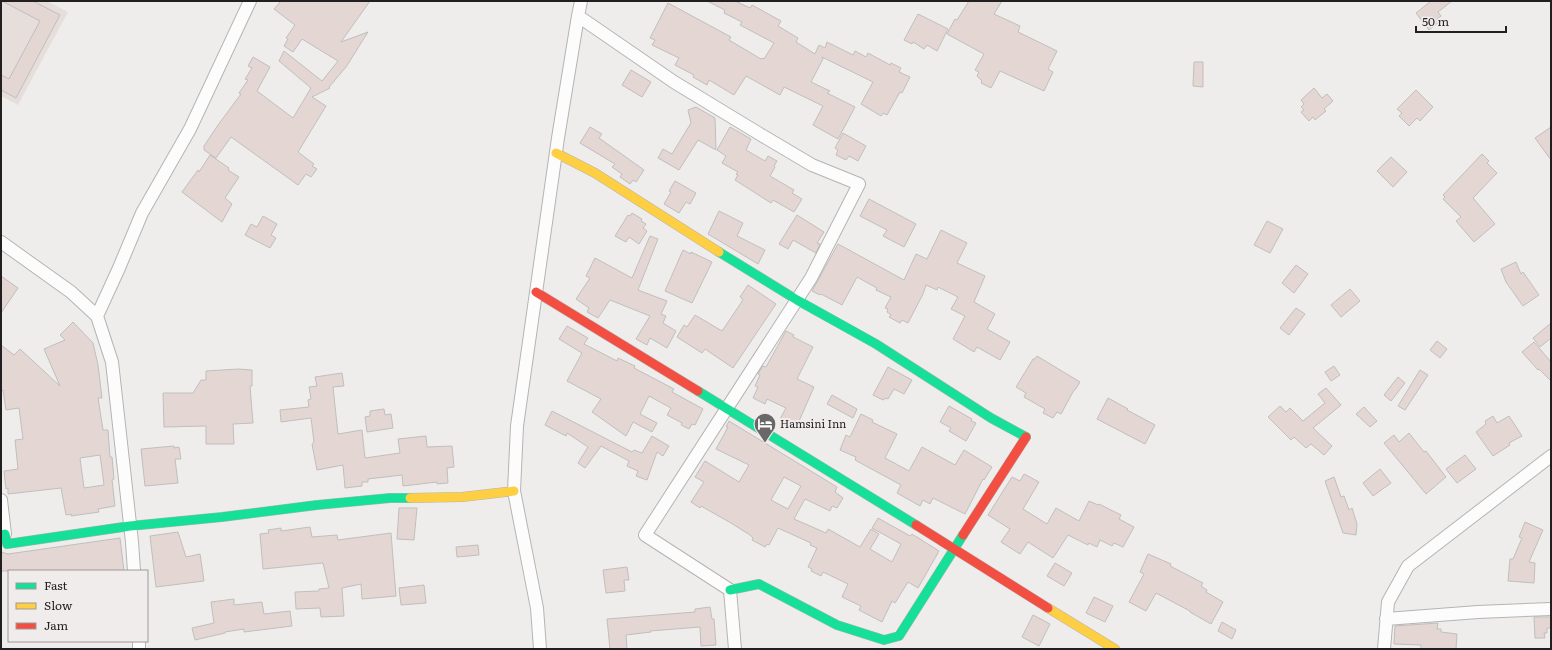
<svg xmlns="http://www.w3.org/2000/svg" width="1552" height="650" font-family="Literata,serif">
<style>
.built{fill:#e6dedb}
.building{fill:#e4d6d2;stroke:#c0bfbe;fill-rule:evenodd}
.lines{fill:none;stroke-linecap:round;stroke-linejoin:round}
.street-casing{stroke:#b5b4b3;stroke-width:14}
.fast-casing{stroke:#b5b4b3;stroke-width:10}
.slow-casing{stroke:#b5b4b3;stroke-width:10}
.jam-casing{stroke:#b5b4b3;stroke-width:10}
.street{stroke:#fdfcfc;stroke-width:12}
.fast{stroke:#16e098;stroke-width:9}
.slow{stroke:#ffcf43;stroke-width:9}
.jam{stroke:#f24e42;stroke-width:9}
.labels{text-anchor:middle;stroke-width:4;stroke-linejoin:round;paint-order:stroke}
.poi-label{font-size:11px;fill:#211f1f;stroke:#f0eceb;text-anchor:start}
</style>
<rect width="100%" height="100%" fill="#efedec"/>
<path class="built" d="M1,1H47L68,12L18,105L1,96Z"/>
<path class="building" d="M2,1H33L60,15L16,98L1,90V75L9,79L40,21Z
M281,1H370L341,42L368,32L346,67L329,87L330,88L312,97L326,106L298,152L314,164L312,166L317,169L311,177L306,174L298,185L231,137L216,158L204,150V146L218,125L241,94L239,93L248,80L245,79L252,68L248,66L253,57L270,67L257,91L293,118L311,88L279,61L284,51L322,81L338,61L302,39L293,52L284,46L288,39L286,38L295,25L274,9Z
M707,1H735L750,8L752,5L781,21L778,26L798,38L796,42L815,54L819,45L825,48L827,42L853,55L855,51L866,57L868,53L890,65L891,63L901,68L899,72L910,77L902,93L900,92L887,115L883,113L881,116L861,104L873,82L822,57L823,59L811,82L830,91L827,93L855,107L838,139L813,125L823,106L784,87L780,95L746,76L734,95L709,80L707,85L693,77L694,75L675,65L679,58L652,45L655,40L650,38L668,3L731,37L729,40L761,59L762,58L764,59L774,43L740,25L742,22L724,13L725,10Z
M969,1H1002L994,14L1020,26L1018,32L1057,51L1048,69L1053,72L1044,91L1000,71L991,88L981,83L982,81L977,76L979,72L975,70L984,54L947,34L955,19L957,20Z
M1431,1H1452L1438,12L1441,16L1437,19L1439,22L1429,30L1416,13Z
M918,14L948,29L937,51L927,45L924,49L913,42L912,44L904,40Z
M1194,62H1203V87L1193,86Z
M631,70L651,82L642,97L622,85Z
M1314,88L1322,98L1327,94L1333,101L1324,109L1326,111L1315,120L1313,117L1309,121L1301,112L1304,110L1301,107L1304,104L1301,100Z
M1416,90L1433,107L1420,121L1417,118L1409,126L1399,116L1402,113L1397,109Z
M696,107L715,118L716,150L698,140L679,170L658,158L663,149L672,154L691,123L688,110Z
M590,127L602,134L599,138L644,170L636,182L633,180L630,184L620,177L622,174L612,167L615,164L580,143Z
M730,127L751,139L746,150L765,161L768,156L777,161L774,166L775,167L770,176L794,190L792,193L802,199L794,212L773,200L771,203L735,180L738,175L736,174L738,172L722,163L726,156L717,150Z
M1551,127V160L1535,138Z
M843,133L866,146L858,161L849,156L846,160L836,155L838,150L835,148Z
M1482,154L1489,161L1487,163L1497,173L1473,198L1495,224L1474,242L1456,221L1461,217L1443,199L1445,197L1443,195Z
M210,155L229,168L228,170L239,177L225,198L232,204L222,222L182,192L198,170L199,172Z
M1391,157L1407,172L1393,187L1377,171Z
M675,181L696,193L690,204L686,202L679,213L664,204L671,192L669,191Z
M869,199L916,224L904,247L883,236L887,230L860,216Z
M719,211L743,223L737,236L765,250L758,264L708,234Z
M632,213L642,219L641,221L646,224L643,228L647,231L639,244L629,237L626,242L615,236L628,215L630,216Z
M797,215L824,232L817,243L820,244L816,253L793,240L788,249L779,244Z
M263,216L277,224L271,235L276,238L270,248L245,235L251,224L257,227Z
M1267,221L1283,229L1270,253L1254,245Z
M941,230L967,243L957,263L985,276L974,302L995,314L987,329L1010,342L1000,360L977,347L974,352L953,339L965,316L951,309L958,297L938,287L937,290L926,285L923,294L908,323L902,320L900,323L889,317L891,315L887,312L888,309L885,308L891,297L876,290L877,288L857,277L842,305L821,294L820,295L812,291L838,244L904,280L916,254L927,259Z
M650,236L658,239L638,290L667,301L661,314L666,316L663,323L676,331L667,348L650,338L647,345L636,339L650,316L610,300L598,318L587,312L589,308L576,299L590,278L586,276L595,258L632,278Z
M683,250L691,254V252L712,262L692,303L665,291Z
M1516,262L1521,274L1523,272L1539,295L1523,306L1506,282L1501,269Z
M1296,265L1308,274L1294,293L1282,283Z
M1,276L18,288L1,313Z
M748,285L776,304L733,368L705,349L702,353L677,337L684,325L687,327L695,315L722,331L741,303L743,299L740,297Z
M1350,289L1360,301L1341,317L1331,305Z
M1296,308L1305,314L1289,335L1280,328Z
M73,322L93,343L98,365L102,398H98L103,430H108L110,457H112L114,479L112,480L115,506L98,509L99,512L71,516V514L66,515L61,488L8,494V488L6,489L4,471L18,469L15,440L23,439L19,408L6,410L3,390L1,391V345L14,355L20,349L60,386L44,349L65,340L60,335ZM100,455L104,485L84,488L80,458Z
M1551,323V338L1540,347L1533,338Z
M567,326L588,338L584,344L617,361L618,358L635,366L634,368L674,389L672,392L703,409L695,425L692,424L689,429L681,425L682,423L667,415L671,408L649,396L640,414L657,423L652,432L633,422L626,436L592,412L601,399L567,381L582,353L559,339Z
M786,331L794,335L793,337L813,347L797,379L814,387L796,428L780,419L786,408L767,399L765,404L753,398L758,387L755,386L760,375L758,374L763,366L766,367Z
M1437,341L1447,349L1440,358L1430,350Z
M1534,342L1551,362V381L1539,369L1538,370L1522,352Z
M1037,356L1080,382L1075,390H1074L1061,414L1057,412L1053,418L1043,413L1045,409L1024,397L1026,393L1016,387L1033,359H1035Z
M1334,366L1340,375L1331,381L1325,372Z
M888,367L912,380L904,394L894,389L888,399L886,398L883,400L873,395Z
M238,369L252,370V386H250L253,423L233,424L234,444H206V426L164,427L163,393H193L201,380H206V371Z
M1420,370L1428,375L1405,410L1398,406Z
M342,373L344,386L333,387L338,434L362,430L365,458L400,453L398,439L426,436L427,447L452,446L454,467L447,468L448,483L437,484V482L403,486L402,475L368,479V482H362V486L345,488L343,465L317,470L312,444L314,442L311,418L281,422L280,410L309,407L308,400L311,399L309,387L317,386L315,377Z
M1398,377L1405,383L1391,401L1384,395Z
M1326,388L1341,405L1313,428L1332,446L1324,455L1311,444L1306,448L1294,437L1291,440L1268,417L1280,406L1286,412L1290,408L1303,421L1325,403L1318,394Z
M832,395L857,409L853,418L827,404Z
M1108,398L1128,409L1127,410L1155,425L1145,444L1097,419Z
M949,406L972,419L971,421L976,423L966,441L949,431L951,428L940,422Z
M1364,407L1377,421L1370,427L1356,414Z
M384,409L385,415L391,414L393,428L367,432L365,417L370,416V411Z
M552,411L632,452L634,450L642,453L652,436L669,446L663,456L657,452L647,480L636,476L638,471L627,466L629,461L601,446L585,468L578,463L588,447L567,433L566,436L545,425Z
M861,414L873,420L872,422L897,434L885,458L909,471L922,447L955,465L964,450L992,467L984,480L983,479L965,514L933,498L930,504L923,500L920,506L897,493L901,485L855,460L856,457L840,450L846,435L850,437Z
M1493,416L1497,423L1509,416L1522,436L1509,443L1510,445L1493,456L1476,432L1486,424L1485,421Z
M729,421L837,487L835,492L843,498L837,508L832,506L830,511L805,499L794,519L826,533L828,529L860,547L871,529L879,534L870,549L892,562L901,544L872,528L878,518L910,536L912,534L939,551L918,588L908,582L895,603L892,601L882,622L859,610L861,606L842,597L848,584L823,572L821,576L811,571L812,569L808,567L817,548L810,545L811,543L778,528L769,545L767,544L765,547L752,540L753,538L750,535L731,523L701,506L700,508L691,502L704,482L695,477L705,461L739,482L749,465L716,449L728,427H726ZM784,477L801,486L788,509L771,500Z
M1409,433L1424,452L1426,451L1446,477L1426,494L1384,443L1394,435L1399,442Z
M174,446V448L179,447L181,459H175L178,483L145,486L141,449Z
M1465,455L1476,469L1457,483L1446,469Z
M1380,469L1391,483L1373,496L1363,483Z
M1024,474L1039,482L1023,509L1047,524L1056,508L1079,521L1089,501L1098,505L1099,504L1121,515L1119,519L1134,527L1123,547L1114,543L1112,546L1100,540L1097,547L1089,543L1088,545L1068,535L1053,558L1028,542L1020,554L1001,542L1010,529L988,515L1012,477L1020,481Z
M1334,477L1341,497L1344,496L1349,510L1352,508L1357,524L1356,535L1343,533L1325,481Z
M399,508H417L414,540L397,539Z
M1525,522L1543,530L1529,562L1535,563L1534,583L1508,581L1510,559H1513L1522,538L1519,537Z
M310,527L312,537L337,535L338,540L391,533L396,596L362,599L361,584L342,588L344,616L321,617L320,608L296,609L295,592L319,591V589L329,588L323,563L263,569L260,534L269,533L268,530L281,528V531Z
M178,532L186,557L200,554L204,581L156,587L150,536Z
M120,538L124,571H1V552L8,554Z
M478,545L479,555L457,557L456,547Z
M1148,554L1171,564L1170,566L1203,583L1201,586L1207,590L1206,592L1223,602L1211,624L1190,612V611L1156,593L1146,611L1129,602L1144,574L1140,572Z
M1055,563L1072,573L1064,586L1047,576Z
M627,567L629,580H624L625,591L606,593L603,570Z
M424,585L426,603L401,605L399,588Z
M1094,597L1113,606L1105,622L1086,613Z
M234,599V605L262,602L264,614L290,611L292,626L244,632V629L225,632V633L195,640L192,628L214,623L211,602Z
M710,607L712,619H714L716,645L701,646L700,627L650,631L651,632L626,635L627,649H610L607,619L695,612V609Z
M1033,615L1050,624L1039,646L1022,637Z
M1534,617H1551V628H1547V633H1544L1545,638H1535Z
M1222,622L1236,630L1232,639L1218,631Z
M1438,623L1437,629H1441V632L1457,634L1456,649H1421V645L1394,644L1395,626Z"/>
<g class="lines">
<g class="street-casing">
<path id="street" d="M581,1L578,16L674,82L763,136L812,165L859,184L811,278L645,535L730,590L735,649
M1,242L71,292L97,316L112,362L132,542L134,571
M97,316L119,268L142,213L190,129L250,1
M1,500L5,534
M1386,619L1478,612L1551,609
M139,641V649
M540,649L537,608L514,491L517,426L558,138L578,16
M1384,649L1388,602L1408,566L1551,456"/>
</g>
<g class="fast-casing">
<path id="fast" d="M719,252L797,300L876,344L991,418L1026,437
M698,391L916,525
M1,535L5,534L7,544L130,526L222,517L317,505L390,498H410
M730,590L759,584L837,625L884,640L899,636L963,535"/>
</g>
<g class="slow-casing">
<path id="slow" d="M556,153L595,173L719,252
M410,498L462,497L514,491
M1048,608L1115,649"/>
</g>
<g class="jam-casing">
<path id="jam" d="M536,292L698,391
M916,525L1048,608
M963,535L1026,437"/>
</g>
<use href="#street" class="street"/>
<use href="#fast" class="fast"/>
<use href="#slow" class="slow"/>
<use href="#jam" class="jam"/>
</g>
<defs>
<g id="hotel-pin" transform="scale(1.15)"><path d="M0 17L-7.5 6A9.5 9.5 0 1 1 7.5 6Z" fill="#696767" stroke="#f0eceb"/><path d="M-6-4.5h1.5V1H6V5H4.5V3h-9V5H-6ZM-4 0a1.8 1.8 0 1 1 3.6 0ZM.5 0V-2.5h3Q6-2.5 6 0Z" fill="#fff"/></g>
</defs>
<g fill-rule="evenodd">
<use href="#hotel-pin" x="765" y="424"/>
</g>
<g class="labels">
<g class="poi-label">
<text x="780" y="428">Hamsini Inn</text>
</g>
</g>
<rect width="1552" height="650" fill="none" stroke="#211f1f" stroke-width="4"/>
<rect x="8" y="570" width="140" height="72" fill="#f0eceb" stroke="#9d9a99"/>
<rect x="16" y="583" width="20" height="6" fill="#16e098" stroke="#9d9a99"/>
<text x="44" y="590" font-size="12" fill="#211f1f">Fast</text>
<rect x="16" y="603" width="20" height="6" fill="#ffcf43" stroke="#9d9a99"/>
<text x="44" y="610" font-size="12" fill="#211f1f">Slow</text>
<rect x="16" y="623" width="20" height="6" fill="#f24e42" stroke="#9d9a99"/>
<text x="44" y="630" font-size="12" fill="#211f1f">Jam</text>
<path d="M1416 26v6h90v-6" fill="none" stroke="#211f1f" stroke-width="2"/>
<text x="1422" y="26" font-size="12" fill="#211f1f" stroke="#f0eceb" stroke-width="3" paint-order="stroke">50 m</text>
</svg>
